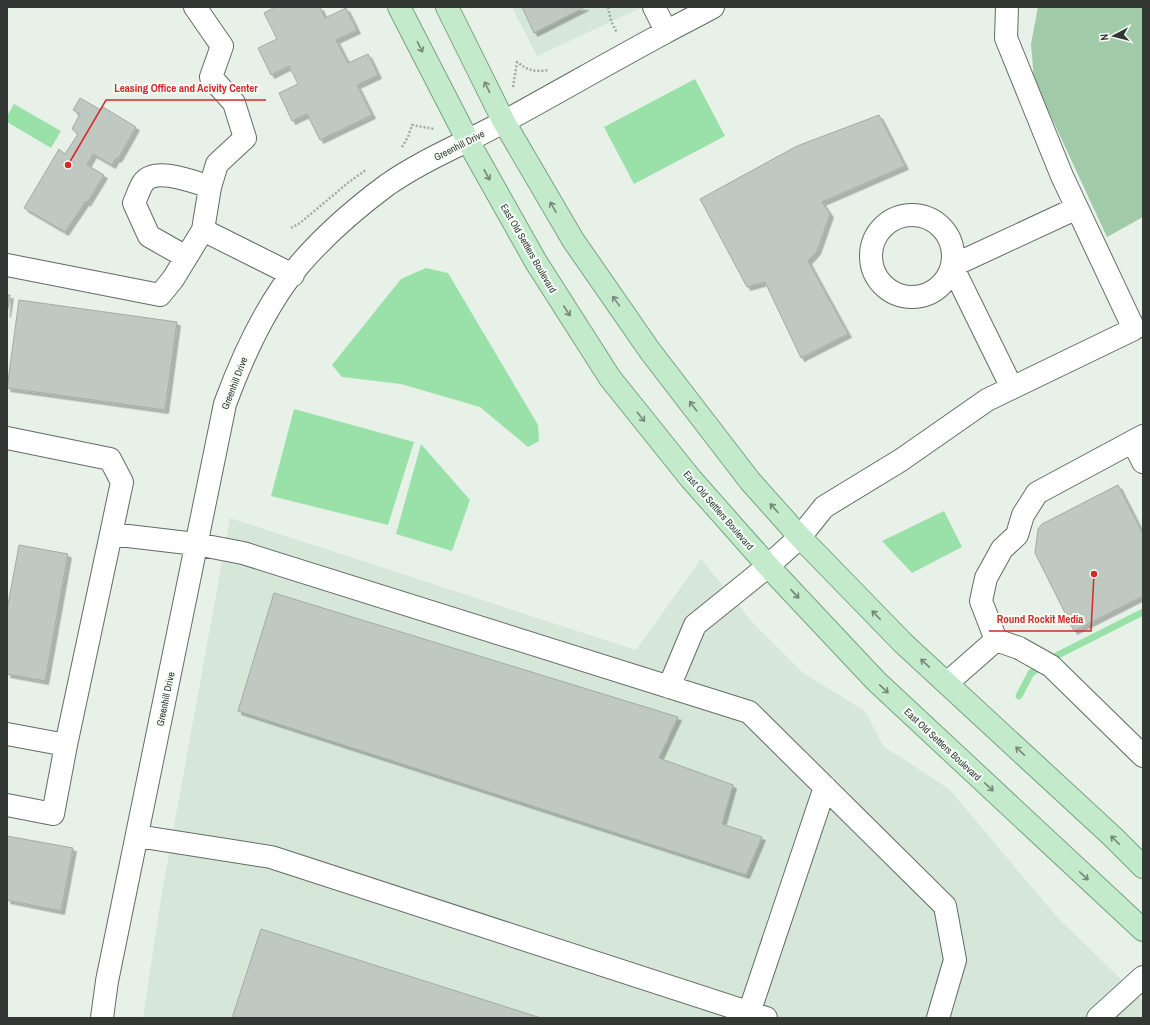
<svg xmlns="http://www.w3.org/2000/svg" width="1150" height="1025" font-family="'Archivo Narrow',sans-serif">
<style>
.built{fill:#d6e6d9}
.green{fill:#a1caa9}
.water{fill:#99e1a9}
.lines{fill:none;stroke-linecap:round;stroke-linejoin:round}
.stream{stroke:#99e1a9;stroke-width:7}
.building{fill:#bfc9c1;stroke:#a2aba4;filter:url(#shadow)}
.minor-casing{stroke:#636c65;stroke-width:24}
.major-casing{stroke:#78a381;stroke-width:24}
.path{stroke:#a2aaa3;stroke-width:2.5;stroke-dasharray:2 2;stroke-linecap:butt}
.minor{stroke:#fff;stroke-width:22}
.major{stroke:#c4eacc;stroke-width:22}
.oneway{stroke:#758879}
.labels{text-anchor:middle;stroke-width:4;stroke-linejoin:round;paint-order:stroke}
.street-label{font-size:10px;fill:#343835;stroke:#f4fef6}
.leader{fill:none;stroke:#d62828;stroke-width:1.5}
.callout-dot{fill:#d62828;stroke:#f4fef6;stroke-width:1.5}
.callout-label{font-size:11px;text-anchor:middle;font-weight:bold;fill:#d62828;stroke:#f4fef6;stroke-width:4;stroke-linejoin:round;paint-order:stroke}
</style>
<defs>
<filter id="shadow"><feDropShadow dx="3.5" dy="3.5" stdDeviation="0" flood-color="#0004"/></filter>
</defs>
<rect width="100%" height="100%" fill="#e7f1e8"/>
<path class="built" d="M512,7H643L537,56Z
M230,518L636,650L701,559L753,623L803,673L865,711L883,746L949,789L1057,917L1143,1001V1018H143L162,892Z"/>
<path class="green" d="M1038,7H1143V217L1107,237L1034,80L1031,44Z"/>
<path class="water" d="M695,79L725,136L634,184L604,127Z
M14,104L61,131L51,148L7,122V116Z
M426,268L448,273L538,425L539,441L528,447L480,407L401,384L342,377L332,365L401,279Z
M294,409L414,442L388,525L271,496Z
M421,444L470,500L452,551L396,534Z
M944,511L962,547L912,573L882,541Z"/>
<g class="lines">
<path class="stream" d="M1019,696L1031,673L1060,654L1143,612"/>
</g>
<path class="building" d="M275,7H320L325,18L346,8L357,30L336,40L348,63L368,54L378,75L357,85L372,115L320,140L307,114L292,121L279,93L298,84L289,66L271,75L258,48L277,39L264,13Z
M522,7H585L534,33Z
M80,98L101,110L103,107L136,127L118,159L116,158L112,165L93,154L87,165L104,175L87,203L86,201L65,232L24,208L59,149L65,154L78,134L72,129L80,114L73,110Z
M879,115L905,166L822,202L830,214L817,251L808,261L848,334L801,358L765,282L747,287L700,199L797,146Z
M7,295H10L7,314Z
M19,300L177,322L165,410L7,388Z
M1118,485L1143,534V596L1074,631L1035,553L1038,529L1042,524Z
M19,545L68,554L45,681L7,674V610Z
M274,593L678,717L659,758L733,785L722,824L762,837L746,875L238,711Z
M7,836L73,848L61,911L7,900Z
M261,929L541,1018H232Z"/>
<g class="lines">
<g class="minor-casing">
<path id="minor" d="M195,7L222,46L211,77L234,103L245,138L217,164L210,187L203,230
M654,7L666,31
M871 256a41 41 0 1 1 82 0a41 41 0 1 1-82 0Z
M186,257L149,236L134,203C137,197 139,189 143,183C155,166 194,182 210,187
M7,265L160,295L173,279L203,230L293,275
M1012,388L952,266L1077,208
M7,438L110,459L122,482L111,534
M1133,442L1143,462
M996,640L1019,648L1051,666L1143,756
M947,683L996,640L981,601L986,578L1002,549L1017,535L1023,515L1037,493L1143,436
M669,687L695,625L768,566L800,537L824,507L901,460L987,400L1134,329L1062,176L1006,38L1007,7
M7,734L66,745L111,534L196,544L243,553L749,712L945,906L955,960L938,1018
M7,805L53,814L66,745
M137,836L271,857L766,1018
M749,1013L825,787
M102,1018L107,981L225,404C243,355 266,304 300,264C325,235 356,208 387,185C424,159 468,142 507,120C560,91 612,61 664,33C680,24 697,16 713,7
M1098,1018L1143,977"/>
</g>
<g class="major-casing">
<path id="major" d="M399,7L468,141L536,262L610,378L691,479L768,566L876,681L1143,930
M447,7L504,122L573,240L650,351L750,481L800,537L903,643L1113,837L1143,867"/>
</g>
<path class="path" d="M608,7L611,21L617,33
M513,87L517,62C529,71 534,72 549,70
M402,147L408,137L412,125L434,129
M291,228L300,223L349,182L366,170"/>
<use href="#minor" class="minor"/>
<use href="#major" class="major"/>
</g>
<defs><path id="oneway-shaft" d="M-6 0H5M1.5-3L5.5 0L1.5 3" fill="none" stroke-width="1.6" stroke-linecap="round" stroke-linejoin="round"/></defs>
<g class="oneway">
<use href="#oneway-shaft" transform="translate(420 47) rotate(63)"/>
<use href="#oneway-shaft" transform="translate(487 87) rotate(-116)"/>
<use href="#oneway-shaft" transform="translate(487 175) rotate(61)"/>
<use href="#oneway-shaft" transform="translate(553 207) rotate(-120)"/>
<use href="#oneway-shaft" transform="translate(616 301) rotate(-125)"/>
<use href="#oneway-shaft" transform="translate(567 311) rotate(57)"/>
<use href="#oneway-shaft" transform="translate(693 406) rotate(-127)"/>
<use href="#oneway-shaft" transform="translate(641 417) rotate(51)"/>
<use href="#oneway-shaft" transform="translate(774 508) rotate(-132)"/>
<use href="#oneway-shaft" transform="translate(795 594) rotate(47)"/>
<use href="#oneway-shaft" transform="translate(876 615) rotate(-134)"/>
<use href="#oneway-shaft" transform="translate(925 663) rotate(-137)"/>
<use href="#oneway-shaft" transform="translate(884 689) rotate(43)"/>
<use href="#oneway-shaft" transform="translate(1020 751) rotate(-137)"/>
<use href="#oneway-shaft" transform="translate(989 787) rotate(43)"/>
<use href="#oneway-shaft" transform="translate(1115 840) rotate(-136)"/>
<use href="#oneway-shaft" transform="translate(1084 876) rotate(43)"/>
</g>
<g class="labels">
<g class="street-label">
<text transform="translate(459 145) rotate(-27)" y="4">Greenhill Drive</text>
<text transform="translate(529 248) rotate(60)" y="4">East Old Settlers Boulevard</text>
<text transform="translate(234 383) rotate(-69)" y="4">Greenhill Drive</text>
<text transform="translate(719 510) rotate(49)" y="4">East Old Settlers Boulevard</text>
<text transform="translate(165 699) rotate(-78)" y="4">Greenhill Drive</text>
<text transform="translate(943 744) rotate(43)" y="4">East Old Settlers Boulevard</text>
</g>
</g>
<path class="leader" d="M68 165L106 100H266M1094 574L1091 631H989"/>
<g class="callout-dot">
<circle cx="68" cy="165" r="4"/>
<circle cx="1094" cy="574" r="4"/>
</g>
<g class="callout-label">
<text x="186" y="92">Leasing Office and Acivity Center</text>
<text x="1040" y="623">Round Rockit Media</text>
</g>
<rect width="1150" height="1025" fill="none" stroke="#343835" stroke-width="16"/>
<g transform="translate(1114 36) rotate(263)" stroke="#f4fef6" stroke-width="3" paint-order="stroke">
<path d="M0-3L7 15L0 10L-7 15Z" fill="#343835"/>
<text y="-6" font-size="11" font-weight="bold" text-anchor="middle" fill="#343835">N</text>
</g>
</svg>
